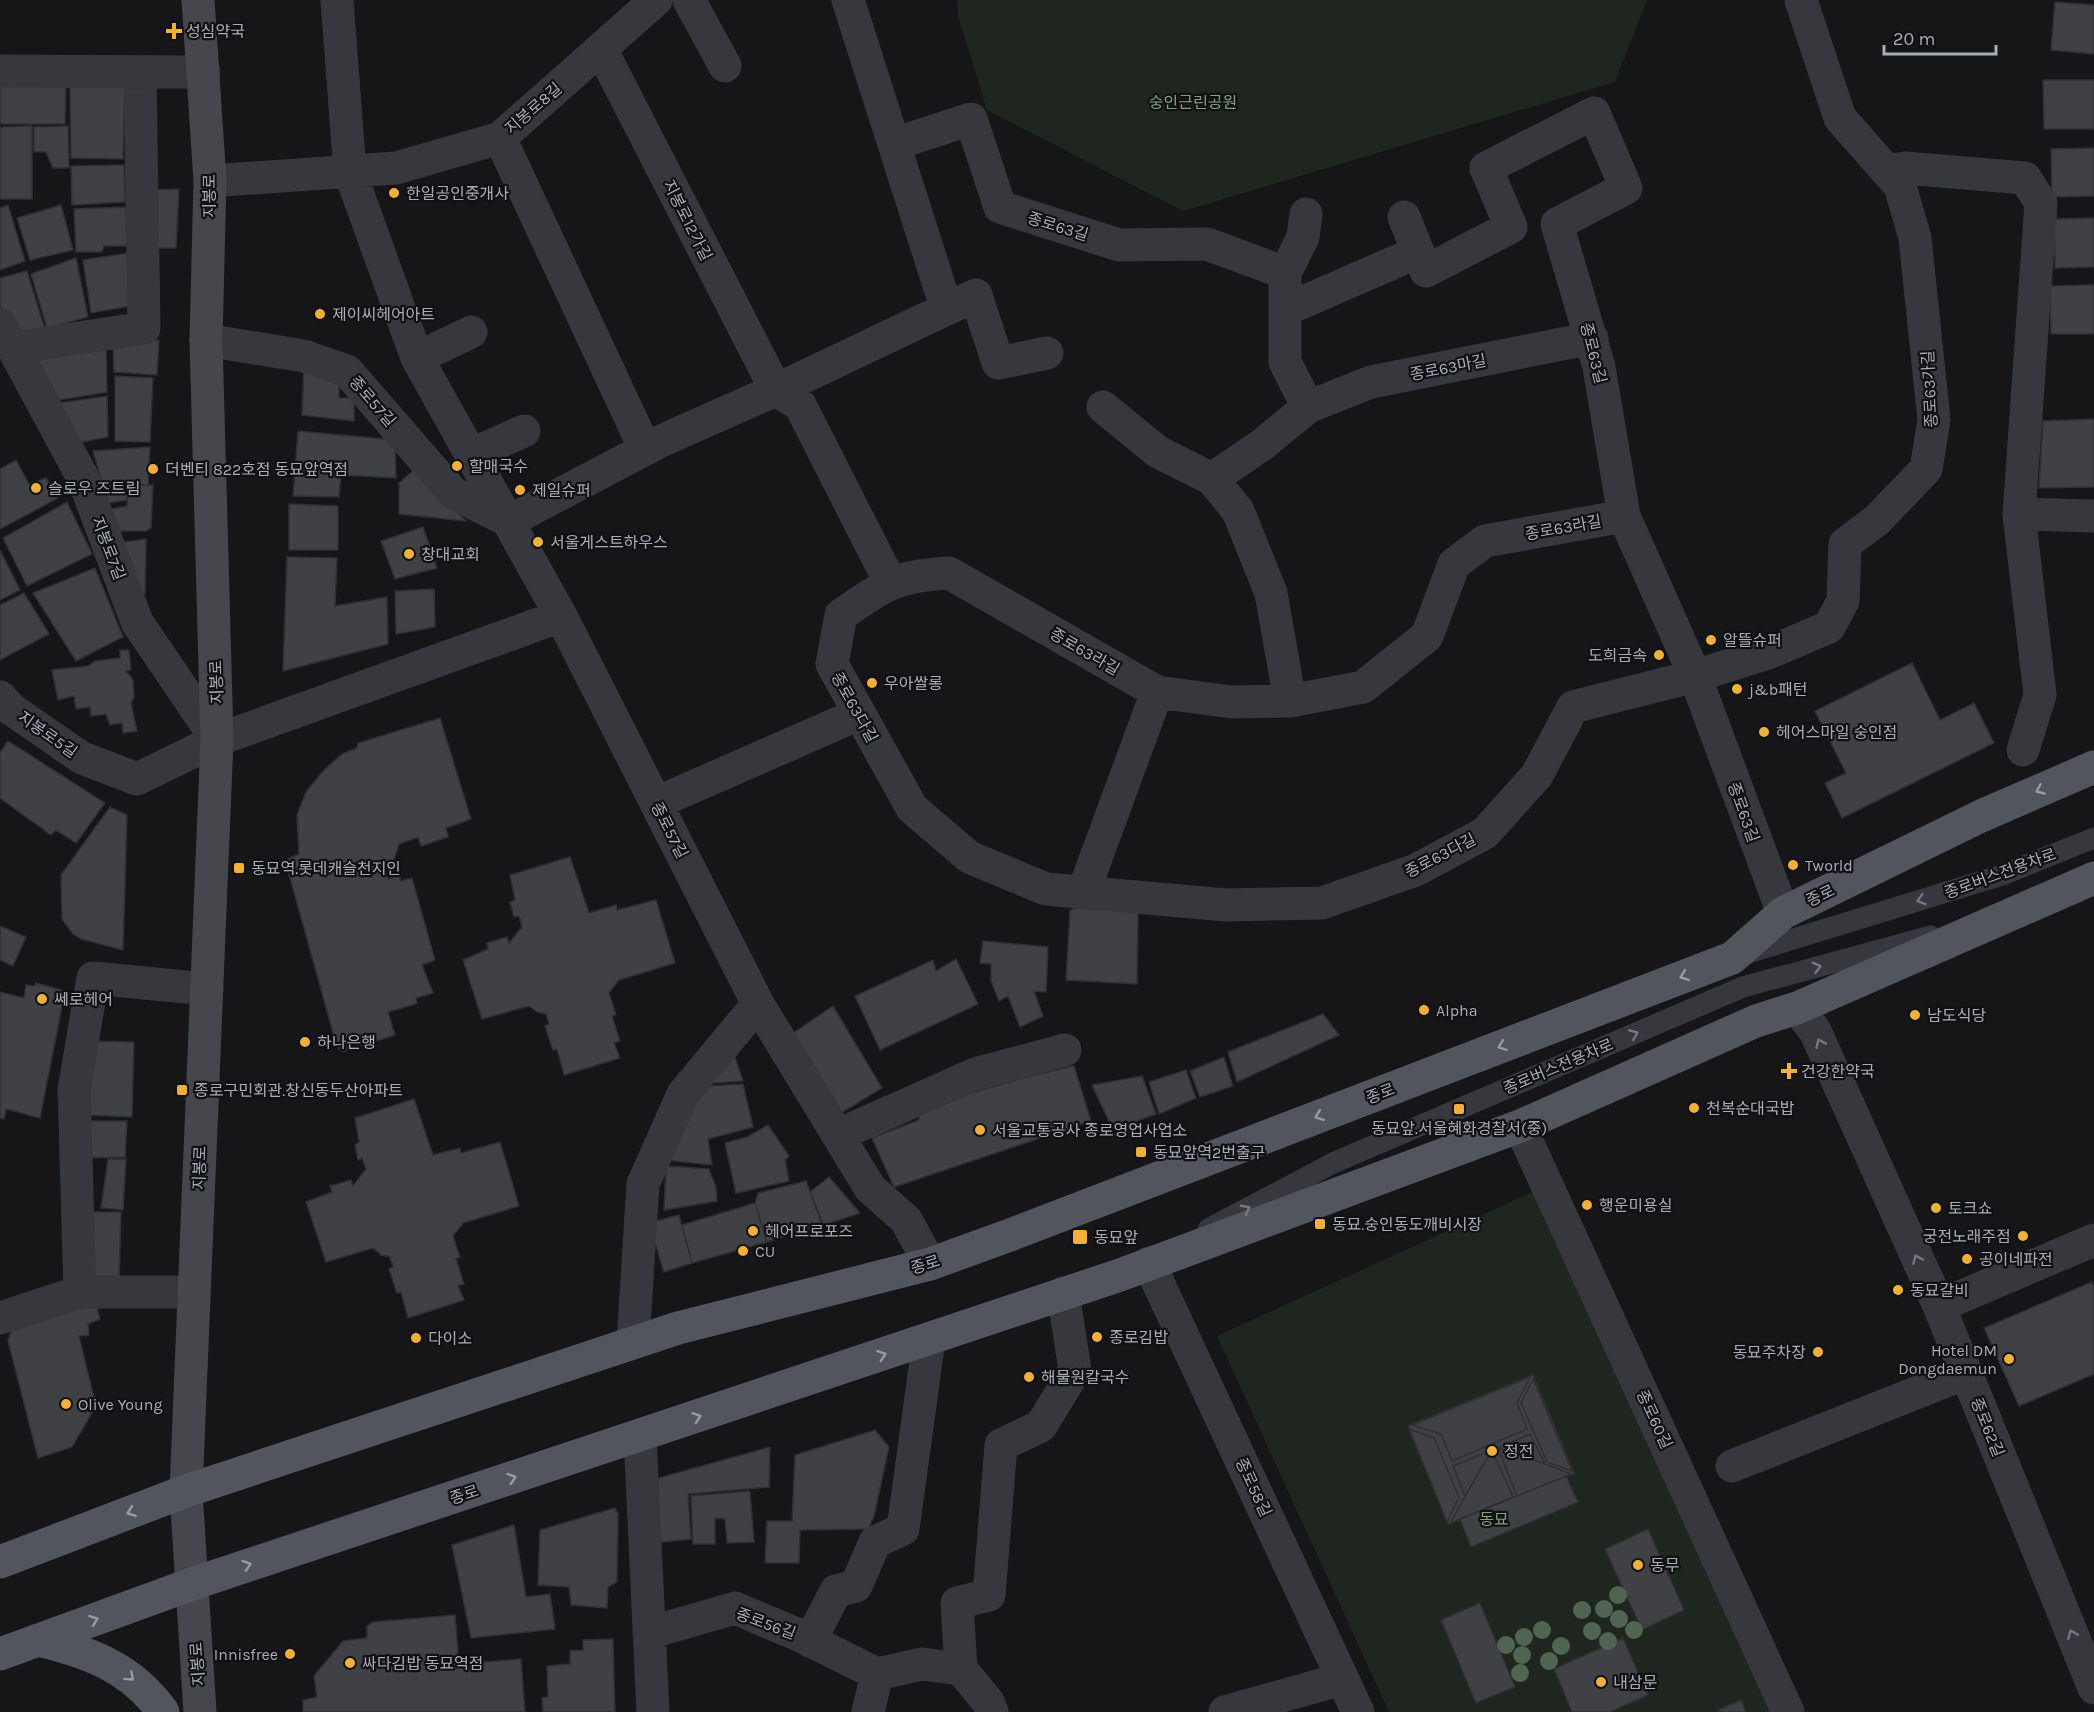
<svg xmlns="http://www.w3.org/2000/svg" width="2094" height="1712" font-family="Karla,'Noto Sans KR',sans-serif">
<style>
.green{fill:#1e261f}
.building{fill:#404145;stroke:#303034;stroke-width:1.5}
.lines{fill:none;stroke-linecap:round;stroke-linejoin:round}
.lane{stroke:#37383d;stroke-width:21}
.street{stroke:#37383d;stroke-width:33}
.secondary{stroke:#45474d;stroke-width:33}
.primary{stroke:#53555c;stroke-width:33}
.tree{fill:#506452}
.oneway{stroke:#979ba6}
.oneway2{stroke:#757881}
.poi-dot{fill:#f2b134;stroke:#111113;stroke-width:2}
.labels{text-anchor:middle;stroke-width:4.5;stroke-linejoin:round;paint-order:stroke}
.poi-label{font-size:16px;fill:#a8adb8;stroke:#111113;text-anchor:start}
.park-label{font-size:16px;fill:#7fa381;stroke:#111113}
.street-label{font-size:16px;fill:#a8adb8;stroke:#111113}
</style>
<rect width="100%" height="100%" fill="#161618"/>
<path class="green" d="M957,0H1647L1615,82L1183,211L987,110L958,16Z
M1537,1190L1775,1712H1389L1217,1336Z"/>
<path class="building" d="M2055,2L2094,5V54L2051,50Z
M66,78L65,124H0V83Z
M2043,80H2094V129H2044Z
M70,82H125L123,159L71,158Z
M32,126V199H0V127Z
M68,126L69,168H53L46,152H34V127Z
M2094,148V196L2052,197L2051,149Z
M124,165L125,202L72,205L71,166Z
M179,189L176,248H150V190Z
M8,205L25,261L0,270V208Z
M61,205L73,250L30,260L17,218Z
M126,207L127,246H104L102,252H76L74,209Z
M2094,218V267L2055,268L2054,219Z
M129,253L136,305L91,313L83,260Z
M76,258L88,317L47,328L31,274Z
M27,271L45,330L17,331L10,327L0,305V278Z
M2094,285V334H2051L2050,286Z
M159,340L157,375L114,372L113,344Z
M106,346L107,392L59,400L34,353Z
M304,366L339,376V398H354V421L302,415Z
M115,376L153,378L150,442L115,441Z
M107,396L108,437L77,443L59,403Z
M2094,419V487L2039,488L2043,421Z
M298,431L395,440L396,478L341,475L339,497L293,496Z
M150,447L148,485H128L127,500L108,503L93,451Z
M16,460L29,484L46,478L58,498L0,529V469Z
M414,470L466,521L399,514V483Z
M128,485H153L151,528L146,531H120L111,509L127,506Z
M67,502L92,554L27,586L3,538Z
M289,504L338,506V550H289Z
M423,527L437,568L395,579L381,541Z
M146,539L145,594H134L117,543Z
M0,550L20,590L0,600Z
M287,557L337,558L335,606L387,597L388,644L283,671Z
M95,568L123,637L76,661L33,593Z
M434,589L435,627L396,634L395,591Z
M24,593L49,634L0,660V605Z
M120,650H129L131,670L126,671L133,680L134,697L131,703L137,731L123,733L122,723L110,725L106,714L91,716L90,707L76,709L74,696L58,700L52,670L88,666L95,661L120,658Z
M1912,663L1940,720L1974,703L1994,743L1842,818L1825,783L1846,773L1815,711Z
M440,718L471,819L446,828L448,837L421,846L418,837L399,844L392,865L385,869L388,879L399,875L401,881L412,878L435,960L422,965L433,993L416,998L417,1003L412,1005L388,1012L395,1035L343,1052L337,1047L285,860L299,854L297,815L306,792L323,771L342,754L357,748L358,743Z
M8,741L105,803L76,843L56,830L51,835L0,798V753Z
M110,807L127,815L123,950L81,939L73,934L62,919L61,875Z
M570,857L589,913L616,905L617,910L656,900L675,963L619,980L609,993L616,1015L612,1016L620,1041L614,1043L620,1058L564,1075L557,1049L553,1050L545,1026L549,1024L546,1014L537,1012L529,1006L482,1019L463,960L488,949L487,943L507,937L509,943L522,927L519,916L514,917L510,902L515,900L510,875Z
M1074,908L1138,911L1137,984L1066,980L1070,911Z
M0,926L26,937L13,966L0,960Z
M983,941L1048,947L1046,992L1034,991L1043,1016L1020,1027L1008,996L999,1001L991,981V964L980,963Z
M956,959L978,1004L880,1050L855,996L933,960L936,971Z
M36,983L65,991L40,1118L6,1109L4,1119L0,1118V992L24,998L26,985L35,986Z
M833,1006L882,1088L834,1117L789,1036Z
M1323,1014L1339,1035L1237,1082L1228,1052Z
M88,1041L134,1042L132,1117L84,1115Z
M733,1051L743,1081L712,1083Z
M1224,1057L1233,1086L1200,1097L1190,1071Z
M1074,1066L1091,1121L894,1187L872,1138L919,1120V1113L950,1099L1023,1078Z
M1186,1070L1196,1098L1159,1114L1149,1082Z
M1142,1076L1156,1114L1113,1130L1092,1085Z
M743,1084L753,1127L708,1139L712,1165L666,1160L667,1141L708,1086Z
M414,1099L433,1155L460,1148L461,1153L500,1142L519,1206L463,1223L453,1236L460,1257L456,1259L464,1284L458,1286L464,1300L408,1318L401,1292L397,1293L389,1269L393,1267L390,1257L381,1255L373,1248L326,1262L306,1202L332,1192L330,1186L351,1180L353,1186L366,1169L362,1158L358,1160L355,1145L359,1142L355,1118Z
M81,1121H127L125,1157L80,1158Z
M768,1125L789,1156L785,1160L789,1181L736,1193L725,1143L747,1137Z
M108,1159H126L123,1210L101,1208Z
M666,1166L709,1169L716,1187L717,1201L664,1210Z
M829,1177L860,1213L824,1225L810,1192Z
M806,1181L822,1225L767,1242L755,1203L758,1193Z
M755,1203L767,1242L692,1263L682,1225Z
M86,1212H121L119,1280L85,1277Z
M679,1215L692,1263L664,1272L649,1223Z
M2092,1282L2094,1287V1374L2019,1406L1984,1328Z
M95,1301L100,1319L88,1324L89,1335L79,1336L96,1406L72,1447L38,1458L8,1341L11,1331Z
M1533,1375L1574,1473L1448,1524L1408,1426Z
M1530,1377L1517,1403L1527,1429L1452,1461L1441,1434L1412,1425Z
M1533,1379L1572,1471L1547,1462L1521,1403Z
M1409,1429L1434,1438L1459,1497L1447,1522Z
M875,1430L889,1447L874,1516L868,1529L800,1530L799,1563H765L767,1521H792L795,1455Z
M1530,1434L1545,1464L1498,1448Z
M770,1447L769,1487L688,1494L691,1539L653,1543L655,1479Z
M1498,1448L1545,1464L1571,1474L1517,1496Z
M1492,1450L1465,1496L1453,1466Z
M1492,1450L1513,1497L1451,1523L1465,1496Z
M1566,1476L1578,1502L1471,1547L1460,1519Z
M750,1491L754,1542L727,1543L725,1519L715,1518V1544H693L691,1496Z
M615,1508L618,1514L617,1582L608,1587L607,1608L571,1605L569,1587L538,1585L540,1530Z
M514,1525L526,1597L550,1594L555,1629L471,1638L452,1545Z
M1648,1529L1684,1610L1642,1630L1605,1549Z
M1480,1603L1515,1687L1476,1703L1441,1620Z
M455,1615L459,1664L521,1659L525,1712H303V1700L317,1697L314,1676L343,1641L367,1638V1626L373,1622Z
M1623,1638L1648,1695L1610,1712H1572L1554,1669Z
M613,1639L615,1712H543L542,1698L548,1697L547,1666L570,1664V1651L583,1650V1640Z
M1741,1700L1746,1712H1720L1718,1710Z"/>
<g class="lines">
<path class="lane" d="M1745,954L2002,875L2094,838
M1208,1229L1333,1163L1743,987L1931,936"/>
<path class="street" d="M337,0L350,172L417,358L561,616L758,1004L870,1188L906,1220L930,1264
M689,0L725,66
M848,0L946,307
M601,49L776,390
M0,71L204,72
M500,138L645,449
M894,144L971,119L1000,207L1119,245L1207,244L1285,273
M1889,171L1905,168L2025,178L2041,203L2019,514L2040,695L2023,750
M210,181L396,168L500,138L656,0
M1306,214L1303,237L1285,273V362L1308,407
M1404,217L1418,252
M1285,310L1418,252L1426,271L1511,227L1486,168L1594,113L1626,188L1557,224L1599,367L1624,516L1695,676L1783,913
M0,324L83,478L137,622L217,740
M206,340L304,356L347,371L453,493L509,521
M14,348L144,328L140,72
M417,358L471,332
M776,390L800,405L890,582
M1103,407L1158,452L1212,479L1238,511L1271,593L1290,701
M472,454L524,431
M1212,479L1263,444L1308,407L1371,382L1592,338
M2019,514L2094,516
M1624,516L1485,541L1454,564L1427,636L1363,687L1290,701L1232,702L1157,692L949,573C895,576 885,585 841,615L832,664L912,808L969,857L1046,889L1226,905L1322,903L1416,870L1485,833L1537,775L1573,707L1695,676L1768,653L1829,627L1843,601L1845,544L1877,520L1926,469L1934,420L1915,238L1900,186L1840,118L1801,0
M509,521L661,441L776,390L976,295L998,363L1047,353
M0,697L11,709L82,758L137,779L217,740L561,616
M656,803L859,714
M1083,893L1157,692
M1797,1008L1815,1031L1939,1306L2094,1688
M1520,1126L1788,1712
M838,1135L975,1074L1065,1050
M1149,1263L1358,1712
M80,1292L74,1090L93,978L207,989
M1939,1306L2094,1240
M0,1318L80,1292H194
M633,1342L643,1184L683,1094L758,1004
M640,1436L653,1712
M1732,1466L1966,1373
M649,1633L735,1608L801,1636L877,1674
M810,1641L836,1591L856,1586L875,1542L903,1529L929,1339
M961,1669L957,1603L989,1595L1001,1445L1041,1426L1075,1370L1063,1293
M868,1712L877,1674L922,1664L961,1669L988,1702L992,1712
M1225,1712L1342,1679"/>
<path class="secondary" d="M198,0L210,181L206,340L217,740L186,1491L200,1712"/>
<path class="primary" d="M0,1562L186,1491L678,1328L930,1264L1010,1235L1732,958L1783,913L1981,816L2094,767
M38,1640C89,1652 132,1668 163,1712
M0,1654L192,1584L1120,1275L1520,1126L1756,1021L1797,1008L2094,878"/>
</g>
<g class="tree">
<circle cx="1618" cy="1595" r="9"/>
<circle cx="1604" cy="1609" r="9"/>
<circle cx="1582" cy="1610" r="9"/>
<circle cx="1619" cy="1619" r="9"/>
<circle cx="1542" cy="1630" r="9"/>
<circle cx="1634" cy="1630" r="9"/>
<circle cx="1592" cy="1631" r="9"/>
<circle cx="1524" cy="1637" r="9"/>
<circle cx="1608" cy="1641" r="9"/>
<circle cx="1506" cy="1645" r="9"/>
<circle cx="1561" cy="1646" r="9"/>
<circle cx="1522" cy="1655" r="9"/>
<circle cx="1549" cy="1661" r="9"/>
<circle cx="1520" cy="1673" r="9"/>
</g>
<defs><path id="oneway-chevron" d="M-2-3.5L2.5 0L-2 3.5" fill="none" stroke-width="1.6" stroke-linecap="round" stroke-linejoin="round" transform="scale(1.5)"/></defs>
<g class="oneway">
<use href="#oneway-chevron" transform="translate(2040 790) rotate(157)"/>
<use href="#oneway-chevron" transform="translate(1684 976) rotate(159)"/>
<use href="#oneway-chevron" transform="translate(1502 1046) rotate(159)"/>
<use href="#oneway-chevron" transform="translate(1319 1116) rotate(159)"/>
<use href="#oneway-chevron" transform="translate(882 1355) rotate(-19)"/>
<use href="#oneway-chevron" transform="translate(697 1417) rotate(-19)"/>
<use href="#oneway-chevron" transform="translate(512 1478) rotate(-18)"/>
<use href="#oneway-chevron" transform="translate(131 1512) rotate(160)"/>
<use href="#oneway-chevron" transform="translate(247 1565) rotate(-18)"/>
<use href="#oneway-chevron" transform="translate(94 1620) rotate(-20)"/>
<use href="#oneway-chevron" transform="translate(130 1677) rotate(42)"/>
</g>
<g class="oneway2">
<use href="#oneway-chevron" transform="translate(1921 900) rotate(163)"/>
<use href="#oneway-chevron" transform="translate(1817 967) rotate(-15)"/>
<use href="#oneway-chevron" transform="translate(1634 1034) rotate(-23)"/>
<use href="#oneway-chevron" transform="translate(1820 1043) rotate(-114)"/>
<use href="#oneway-chevron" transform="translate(1246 1209) rotate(-28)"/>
<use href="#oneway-chevron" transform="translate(1917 1259) rotate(-114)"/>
<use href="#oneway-chevron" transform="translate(2072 1634) rotate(-112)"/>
</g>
<g class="poi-dot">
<path d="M171 22h6v6h6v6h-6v6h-6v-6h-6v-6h6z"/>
<circle cx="394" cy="193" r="6"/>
<circle cx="320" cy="314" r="6"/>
<circle cx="457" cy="466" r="6"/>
<circle cx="153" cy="469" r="6"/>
<circle cx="36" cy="488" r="6"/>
<circle cx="520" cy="490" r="6"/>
<circle cx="538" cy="542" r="6"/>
<circle cx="409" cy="554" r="6"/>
<circle cx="1711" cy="640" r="6"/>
<circle cx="1659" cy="655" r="6"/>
<circle cx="872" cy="683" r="6"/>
<circle cx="1737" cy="689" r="6"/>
<circle cx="1764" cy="732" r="6"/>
<circle cx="1793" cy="865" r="6"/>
<rect x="233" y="862" width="12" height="12" rx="3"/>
<circle cx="42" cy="999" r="6"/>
<circle cx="1424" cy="1010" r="6"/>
<circle cx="1915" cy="1015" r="6"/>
<circle cx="305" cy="1042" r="6"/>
<path d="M1786 1062h6v6h6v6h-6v6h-6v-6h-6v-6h6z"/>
<rect x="176" y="1084" width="12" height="12" rx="3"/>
<circle cx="1694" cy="1108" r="6"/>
<rect x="1453" y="1103" width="12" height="12" rx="3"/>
<circle cx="980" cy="1130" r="6"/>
<rect x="1135" y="1146" width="12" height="12" rx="3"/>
<circle cx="1587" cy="1205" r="6"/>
<circle cx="1936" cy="1208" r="6"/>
<rect x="1314" y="1218" width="12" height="12" rx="3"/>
<circle cx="753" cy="1231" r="6"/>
<circle cx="2023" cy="1236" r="6"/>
<rect x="1072" y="1229" width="16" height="16" rx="3"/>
<circle cx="743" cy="1251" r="6"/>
<circle cx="1967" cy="1259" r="6"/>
<circle cx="1898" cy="1290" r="6"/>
<circle cx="1097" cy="1337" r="6"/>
<circle cx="416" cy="1338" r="6"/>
<circle cx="1818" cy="1352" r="6"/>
<circle cx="2009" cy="1359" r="6"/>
<circle cx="1029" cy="1377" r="6"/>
<circle cx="66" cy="1404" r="6"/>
<circle cx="1492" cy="1451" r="6"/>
<circle cx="1638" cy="1565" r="6"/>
<circle cx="290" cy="1654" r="6"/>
<circle cx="350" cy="1663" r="6"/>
<circle cx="1601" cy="1682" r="6"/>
</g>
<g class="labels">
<g class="poi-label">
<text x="186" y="37">성심약국</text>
<text x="406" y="199">한일공인중개사</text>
<text x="332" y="320">제이씨헤어아트</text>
<text x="469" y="472">할매국수</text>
<text x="165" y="475">더벤티 822호점 동묘앞역점</text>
<text x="48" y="494">슬로우 즈트림</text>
<text x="532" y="496">제일슈퍼</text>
<text x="550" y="548">서울게스트하우스</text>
<text x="421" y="560">창대교회</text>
<text x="1723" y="646">알뜰슈퍼</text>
<text x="1647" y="661" text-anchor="end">도희금속</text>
<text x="884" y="689">우아쌀롱</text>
<text x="1749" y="695">j&amp;b패턴</text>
<text x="1776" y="738">헤어스마일 숭인점</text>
<text x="1805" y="871">Tworld</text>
<text x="251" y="874">동묘역.롯데캐슬천지인</text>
<text x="54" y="1005">쎄로헤어</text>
<text x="1436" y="1016">Alpha</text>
<text x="1927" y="1021">남도식당</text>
<text x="317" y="1048">하나은행</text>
<text x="1801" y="1077">건강한약국</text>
<text x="194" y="1096">종로구민회관.창신동두산아파트</text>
<text x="1706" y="1114">천복순대국밥</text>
<text x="1459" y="1134" text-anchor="middle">동묘앞.서울혜화경찰서(중)</text>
<text x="992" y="1136">서울교통공사 종로영업사업소</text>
<text x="1153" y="1158">동묘앞역2번출구</text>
<text x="1599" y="1211">행운미용실</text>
<text x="1948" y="1214">토크쇼</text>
<text x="1332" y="1230">동묘.숭인동도깨비시장</text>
<text x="765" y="1237">헤어프로포즈</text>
<text x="2011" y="1242" text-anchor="end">궁전노래주점</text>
<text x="1094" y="1243">동묘앞</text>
<text x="755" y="1257">CU</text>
<text x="1979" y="1265">공이네파전</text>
<text x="1910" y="1296">동묘갈비</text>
<text x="1109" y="1343">종로김밥</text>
<text x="428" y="1344">다이소</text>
<text x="1997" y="1356" text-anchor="end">Hotel DM<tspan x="1997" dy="18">Dongdaemun</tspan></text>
<text x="1806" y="1358" text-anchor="end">동묘주차장</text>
<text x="1041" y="1383">해물원칼국수</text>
<text x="78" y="1410">Olive Young</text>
<text x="1504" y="1457">정전</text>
<text x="1650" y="1571">동무</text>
<text x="278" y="1660" text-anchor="end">Innisfree</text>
<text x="362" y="1669">싸다김밥 동묘역점</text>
<text x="1613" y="1688">내삼문</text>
</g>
<g class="park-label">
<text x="1193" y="108">숭인근린공원</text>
<text x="1494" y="1525">동묘</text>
</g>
<g class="street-label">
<text transform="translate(533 108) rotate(-41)" y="6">지봉로8길</text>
<text transform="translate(209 196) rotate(-90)" y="6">지봉로</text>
<text transform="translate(688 220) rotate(63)" y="6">지봉로12가길</text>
<text transform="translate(1058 226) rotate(17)" y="6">종로63길</text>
<text transform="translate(1594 353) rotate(76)" y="6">종로63길</text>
<text transform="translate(1448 367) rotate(-11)" y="6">종로63마길</text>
<text transform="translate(1929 389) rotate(-93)" y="6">종로63가길</text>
<text transform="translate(373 401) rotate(49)" y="6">종로57길</text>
<text transform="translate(1563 527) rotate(-10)" y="6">종로63라길</text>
<text transform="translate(109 548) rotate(69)" y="6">지봉로7길</text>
<text transform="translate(1085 651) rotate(30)" y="6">종로63라길</text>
<text transform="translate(216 682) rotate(-92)" y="6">지봉로</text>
<text transform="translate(855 707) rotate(61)" y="6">종로63다길</text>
<text transform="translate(48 734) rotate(35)" y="6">지봉로5길</text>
<text transform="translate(1744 812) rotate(70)" y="6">종로63길</text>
<text transform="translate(670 830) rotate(63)" y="6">종로57길</text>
<text transform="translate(1440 855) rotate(-27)" y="6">종로63다길</text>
<text transform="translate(2000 873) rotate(-20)" y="6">종로버스전용차로</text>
<text transform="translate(1820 895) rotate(-26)" y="6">종로</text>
<text transform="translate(1558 1066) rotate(-23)" y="6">종로버스전용차로</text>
<text transform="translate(1380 1093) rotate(-21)" y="6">종로</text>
<text transform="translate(199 1168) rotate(-88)" y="6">지봉로</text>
<text transform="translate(925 1264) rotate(-17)" y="6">종로</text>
<text transform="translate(1655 1419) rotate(65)" y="6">종로60길</text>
<text transform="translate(1988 1427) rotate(68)" y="6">종로62길</text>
<text transform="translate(1254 1487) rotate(65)" y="6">종로58길</text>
<text transform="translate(464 1494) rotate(-18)" y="6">종로</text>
<text transform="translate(766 1623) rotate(20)" y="6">종로56길</text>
<text transform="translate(197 1664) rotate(-94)" y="6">지봉로</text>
</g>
</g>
<path d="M1884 45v9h112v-9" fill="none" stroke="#a8adb8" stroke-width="3"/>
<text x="1893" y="45" font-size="18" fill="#a8adb8" stroke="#111113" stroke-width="4.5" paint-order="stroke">20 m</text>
</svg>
